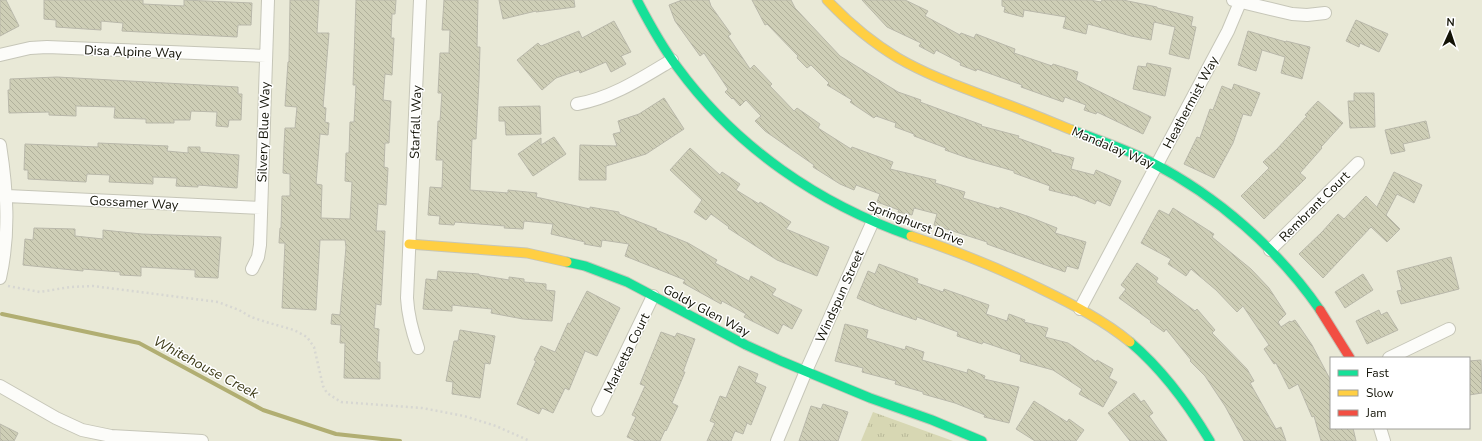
<svg xmlns="http://www.w3.org/2000/svg" width="1482" height="441" font-family="'Nunito Sans',sans-serif">
<style>
.grass{fill:url(#grass-tufts)}
.lines{fill:none;stroke-linecap:round;stroke-linejoin:round}
.stream{stroke:#b1ae72;stroke-width:4}
.building{fill:url(#building-back-hatch);stroke:#b9b8aa}
.street-casing{stroke:#c6c6b8;stroke-width:14}
.fast-casing{stroke:#c6c6b8;stroke-width:11}
.slow-casing{stroke:#c6c6b8;stroke-width:11}
.jam-casing{stroke:#c6c6b8;stroke-width:11}
.path{stroke:#d7d7d2;stroke-width:2.5;stroke-dasharray:2 3;stroke-linecap:butt}
.street{stroke:#fcfcf9;stroke-width:12}
.fast{stroke:#16e098;stroke-width:9}
.slow{stroke:#ffcf43;stroke-width:9}
.jam{stroke:#f24e42;stroke-width:9}
.labels{text-anchor:middle;stroke-width:3;stroke-linejoin:round;paint-order:stroke}
.street-label{font-size:13px;fill:#121206;stroke:#fff}
.water-label{font-size:14px;font-style:italic;fill:#3f3d1a;stroke:#fff}
</style>
<defs>
<pattern id="grass-tufts" width="24" height="20" patternUnits="userSpaceOnUse"><rect width="24" height="20" fill="#d7d7b3"/><path d="M3 7l-1-3M5 7V3M7 7l1-3M15 17l-1-3M17 17v-4M19 17l1-3" fill="none" stroke="#b8b898"/></pattern>
<pattern id="building-back-hatch" width="6" height="6" patternUnits="userSpaceOnUse"><rect width="6" height="6" fill="#ceceb6"/><path d="M-1 5l2 2M0 0l6 6M5-1l2 2" fill="none" stroke="#b0b09b"/></pattern>
</defs>
<rect width="100%" height="100%" fill="#e9e9d7"/>
<path class="grass" d="M873,412L953,441H861Z"/>
<g class="lines">
<path class="stream" d="M2,314L139,343L263,410L336,434L400,441"/>
</g>
<path class="building" d="M0,0H6L19,26L0,36Z
M44,0H143V4L184,6V0L252,3L251,25H238L237,37L122,31L123,23L101,21V30L56,27V20L44,19Z
M290,0H319L317,33H329L323,107L326,108L325,122L329,123L328,135L320,134L316,184L322,185L321,218L350,219L352,182L345,181L346,153H349L350,122H354L356,85H353L356,0H396L395,14H392L391,38H394L392,75L385,74L383,100L391,101L389,143H385L384,167L388,168L386,205L378,204L376,231H385L381,305L376,304L374,328L379,329L377,362H380V379L344,378L345,343H340L341,325L331,324L332,314L340,315L346,247L345,240H320L316,310L282,308L285,243H279L280,228H281L282,196H290V174L283,173L284,146L285,128H295L297,107L285,106L288,62H289Z
M444,0H478L477,47H480L479,80L476,139H472L470,190L508,193V190L537,193L536,197L590,209V207L619,212V214L657,229L656,230L688,243L717,260L715,263L749,281L751,276L776,289L772,295L802,310L792,329L783,324L778,334L744,317L746,314L722,301L721,304L683,283L685,280L625,256L629,244L602,240L601,247L584,244L585,242L551,234L553,224L524,221L523,229L504,228L505,226L455,222L454,225L439,224L440,216L428,215L430,187L442,188L443,160H436L438,121H440L442,93H438L440,53H449L450,30H442Z
M499,0H574L575,7L536,12V11L503,19Z
M682,0H709L711,6L731,34L728,36L750,69L754,65L772,84L770,86L794,111L797,108L820,124L818,128L851,149L852,147L893,162L890,169L936,180L935,183L965,192L963,198L999,209L1000,207L1027,216L1057,228L1055,233L1086,242L1078,269L1067,266L1065,272L987,244V242L934,225L937,214L914,208L912,215L898,212L899,210L877,202L880,194L856,185L854,190L840,184L813,167L814,165L765,131L755,121L761,116L746,100L740,106L733,98L732,99L725,92L728,89L704,53L700,56L675,21L669,5Z
M752,0H791L795,8L840,56L898,92L921,100L920,102L982,125L981,126L1019,136L1018,138L1051,150V152L1074,158L1071,169L1094,175L1096,170L1121,181L1110,206L1097,200L1095,204L1073,195V196L1049,190L1050,186L1014,173V171L968,158L945,150L946,148L914,136V134L895,127L896,123L876,116L874,118L850,102L852,100L827,85L829,83L811,65L807,68L797,58L798,56L767,24L765,25Z
M862,0H905L928,11L925,16L960,35L961,33L974,38L976,34L1015,49L1014,53L1052,66L1053,64L1078,72L1076,80L1151,117L1143,134L1097,112L1096,114L1084,110L1086,105L1065,97L1063,102L1021,87L1022,85L977,69L976,71L960,65L961,63L936,50L934,54L919,46L921,43L887,27Z
M1002,0H1090L1101,2L1102,0H1123L1157,7V8L1193,17L1191,26L1196,27L1189,59L1169,54L1175,27L1154,22L1151,40L1131,36L1088,24L1086,34L1063,28L1066,17L1024,10L1023,17L1004,12L1005,7L1002,6Z
M1356,20L1388,34L1379,52L1360,43L1359,47L1346,41Z
M614,21L631,52L621,56L626,64L611,72L606,62L580,73L579,70L556,78L542,90L517,60L538,43L541,46L579,31L582,38Z
M1248,31L1286,42V41L1310,47L1302,79L1281,73L1285,57L1262,50L1256,71L1238,65Z
M1147,63L1171,68L1165,96L1133,89L1138,66L1146,67Z
M57,77L238,87V94H242L241,120H229L228,127L216,126L217,112L191,111L190,120H174V123H146V119L114,118L115,107L76,106V116L49,115V112L9,113L8,90H10V79Z
M1234,84L1260,93L1251,116L1243,114L1233,143L1214,178L1184,164L1197,137L1200,138L1210,109L1213,110L1222,86L1232,90Z
M1354,93H1374L1375,127L1350,128L1348,101H1354Z
M664,98L684,129L646,154L606,166V180H579L580,145L617,146L613,134L621,132L618,121L639,114Z
M1318,101L1343,123L1321,147L1322,148L1300,173L1306,178L1264,219L1241,196L1269,168L1263,162L1277,149L1307,116L1305,115Z
M540,106L541,134L506,135L505,121H499V107Z
M1426,121L1430,138L1403,144L1405,151L1391,154L1385,130Z
M554,137L566,154L533,176L518,154L541,138V145Z
M98,143L168,146L167,151L188,153V147H200V152L239,155L237,188L198,185V187L176,186L177,178L153,177V184L109,182L110,175L87,174L86,182L28,179V170H24L25,144L98,147Z
M690,148L720,175L722,172L740,184L736,190L759,204L760,202L791,222L786,229L829,247L817,276L777,260L728,228L729,227L711,214L706,220L694,212L702,200L670,170Z
M1394,172L1422,185L1414,203L1397,194L1386,215L1400,229L1387,242L1371,227L1323,278L1299,254L1322,232L1338,214L1344,219L1366,196L1377,207Z
M1173,208L1214,234L1212,237L1251,269L1269,288L1286,314L1278,322L1281,327L1290,321L1291,322L1295,320L1312,345L1331,381V428H1353L1356,441H1321L1314,416L1312,417L1298,384L1289,389L1276,363L1274,364L1264,349L1269,345L1243,306L1237,312L1216,290L1191,269L1186,276L1168,264L1171,259L1141,243L1159,210L1169,215Z
M34,228L75,229V236L103,239V230L142,234L221,237L218,278L195,277V270L141,267V276L120,275V272L83,269V271L23,265L25,239L33,240Z
M1451,257L1459,289L1401,304L1397,291L1402,290L1397,271Z
M1137,263L1158,278L1156,282L1195,311L1197,309L1215,330L1212,333L1247,369L1254,381L1250,383L1276,429L1281,427L1286,441H1244L1225,406L1205,376L1190,361L1191,360L1166,329L1164,332L1150,322L1151,321L1119,298L1126,289L1121,285Z
M879,264L918,279L917,283L943,292L944,289L989,305L986,314L1007,321L1009,314L1025,320L1024,322L1048,328L1045,337L1068,343L1096,362L1097,360L1113,369L1109,378L1117,382L1103,407L1079,394L1082,389L1053,370L1020,361L1021,355L983,342L982,344L957,336L958,332L917,317L916,320L881,308L857,298L868,271L875,274Z
M438,271L479,274V275L509,280V277L524,279V282L546,284V290L555,291L552,321L523,319L491,313L492,309L452,305V311L423,309L426,279L437,280Z
M1363,274L1373,290L1345,308L1335,292Z
M587,291L620,308L597,356L585,351L569,390L565,388L553,413L542,408L539,414L517,404L536,361L534,360L541,346L555,352L568,323L570,324Z
M1379,310L1381,315L1387,312L1398,330L1367,344L1356,321Z
M845,324L868,330L866,338L905,350L906,346L924,352L922,360L967,373L968,369L985,376L984,379L1019,387L1009,423L984,417L985,415L955,403L923,394V392L895,384L896,381L862,372L863,368L835,361Z
M460,330L495,336L490,364L485,363L480,398L452,394L453,382L446,381L454,341H458Z
M661,332L675,337L677,333L695,339L683,372H685L672,403L678,406L666,431L665,430L660,441H636L627,437L636,417L632,415L645,386L640,384Z
M1481,360L1482,393L1469,395V361Z
M739,366L758,374L755,382L766,387L751,425L747,423L743,434L735,431L731,441H707L715,423L710,421L720,396L726,398Z
M1134,393L1141,402L1144,400L1153,413L1149,416L1167,441H1130L1108,413Z
M1034,401L1067,422L1069,419L1084,430L1076,441H1035L1016,429Z
M823,404L848,412L838,441H799L811,406L821,409Z
M0,424L18,433L14,441H0Z"/>
<g class="lines">
<g class="street-casing">
<path id="street" d="M1233,0L1292,14L1307,15L1325,13
M0,55L30,48L47,47L266,56
M577,104C612,98 642,78 672,60
M0,145C7,190 10,233 0,278
M7,196L261,208
M1270,250L1358,163
M252,269L258,257L260,245L268,0
M1080,309L1228,31L1241,0
M418,348C412,331 408,316 407,298L420,0
M1389,358L1449,329
M0,386L56,418L82,430L111,436L202,441
M598,410L653,296
M1380,428L1384,441
M777,441L806,371L873,221"/>
</g>
<g class="fast-casing">
<path id="fast" d="M637,0C649,23 662,47 678,68C736,147 819,204 911,236
M1072,130C1098,140 1126,149 1151,162C1217,196 1278,249 1320,310
M567,262L585,266L627,282L746,345L781,361L870,398L932,420L982,441
M1130,342C1163,370 1188,404 1210,441"/>
</g>
<g class="slow-casing">
<path id="slow" d="M827,0C848,22 871,42 898,58C929,76 964,88 998,101C1023,110 1047,120 1072,130
M911,236C956,251 999,268 1041,289C1072,304 1103,320 1130,342
M409,244L527,253L567,262"/>
</g>
<g class="jam-casing">
<path id="jam" d="M1320,310L1350,358"/>
</g>
<path class="path" d="M8,286L40,292L70,287L93,286L218,302L239,310L251,317L266,322L294,330L307,337L314,347L323,386L327,393L341,402L422,408L464,416L496,426L530,441"/>
<use href="#street" class="street"/>
<use href="#fast" class="fast"/>
<use href="#slow" class="slow"/>
<use href="#jam" class="jam"/>
</g>
<g class="labels">
<g class="street-label">
<text transform="translate(133 51) rotate(2)" y="5">Disa Alpine Way</text>
<text transform="translate(1190 102) rotate(-62)" y="5">Heathermist Way</text>
<text transform="translate(415 122) rotate(-88)" y="5">Starfall Way</text>
<text transform="translate(263 132) rotate(-88)" y="5">Silvery Blue Way</text>
<text transform="translate(1113 147) rotate(23)" y="5">Mandalay Way</text>
<text transform="translate(134 202) rotate(3)" y="5">Gossamer Way</text>
<text transform="translate(1314 206) rotate(-45)" y="5">Rembrant Court</text>
<text transform="translate(916 223) rotate(21)" y="5">Springhurst Drive</text>
<text transform="translate(839 296) rotate(-66)" y="5">Windspun Street</text>
<text transform="translate(707 310) rotate(28)" y="5">Goldy Glen Way</text>
<text transform="translate(626 353) rotate(-64)" y="5">Marketta Court</text>
</g>
<g class="water-label">
<text transform="translate(206 367) rotate(28)" y="5">Whitehouse Creek</text>
</g>
</g>
<rect x="1330" y="357" width="140" height="72" fill="#ffffff" stroke="#a0a09b"/>
<rect x="1338" y="370" width="20" height="6" fill="#16e098" stroke="#a0a09b"/>
<text x="1366" y="377" font-size="12" fill="#121206">Fast</text>
<rect x="1338" y="390" width="20" height="6" fill="#ffcf43" stroke="#a0a09b"/>
<text x="1366" y="397" font-size="12" fill="#121206">Slow</text>
<rect x="1338" y="410" width="20" height="6" fill="#f24e42" stroke="#a0a09b"/>
<text x="1366" y="417" font-size="12" fill="#121206">Jam</text>
<g transform="translate(1450 32) rotate(3)" stroke="#ffffff" stroke-width="3" paint-order="stroke">
<path d="M0-3L7 15L0 10L-7 15Z" fill="#121206"/>
<text y="-6" font-size="11" font-weight="bold" text-anchor="middle" fill="#121206">N</text>
</g>
</svg>
